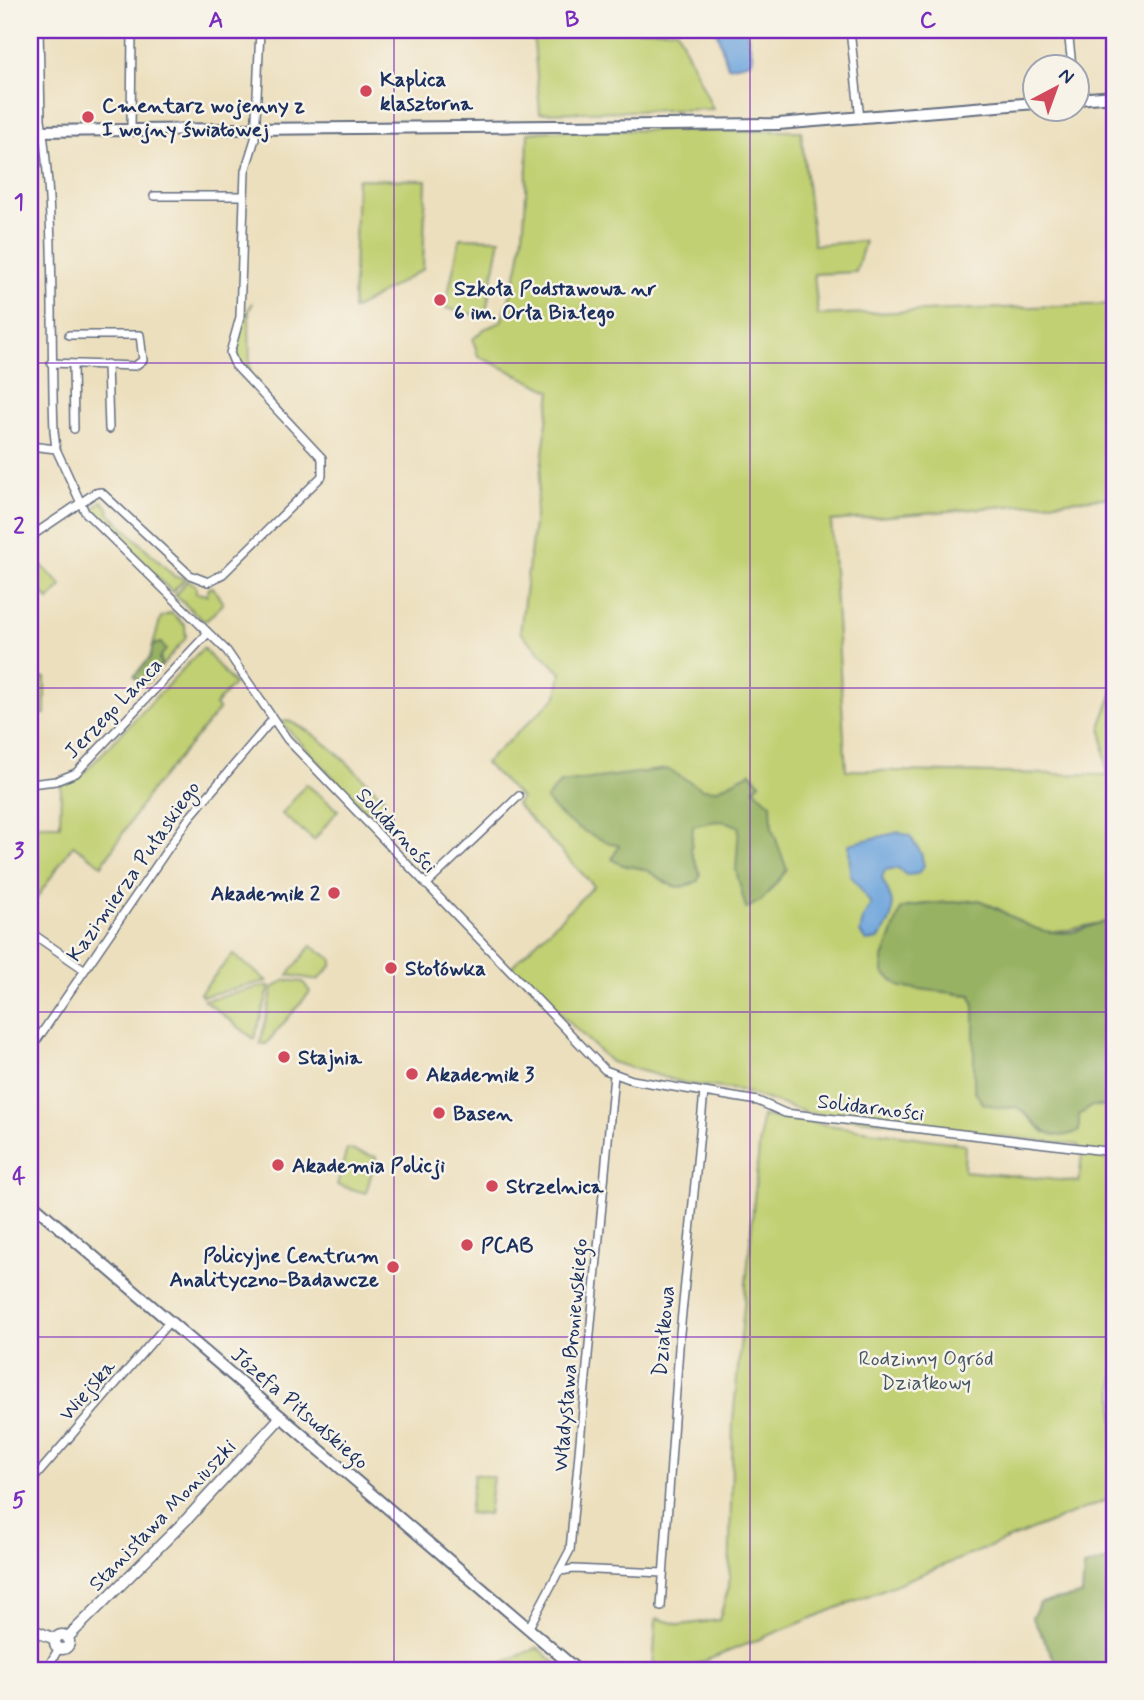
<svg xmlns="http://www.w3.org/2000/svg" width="1144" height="1700" font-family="Mynerve,sans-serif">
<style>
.green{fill:#c1d072;stroke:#6e8068;stroke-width:2}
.forest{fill:#98b264;stroke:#5a7061;stroke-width:2}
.water{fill:#6fa6dd;stroke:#456a9e;stroke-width:2}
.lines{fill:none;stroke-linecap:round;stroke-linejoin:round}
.street-casing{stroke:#646d7f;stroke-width:10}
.secondary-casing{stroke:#646d7f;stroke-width:13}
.primary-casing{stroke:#646d7f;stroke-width:14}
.street{stroke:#fff;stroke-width:7}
.secondary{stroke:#fff;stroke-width:10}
.primary{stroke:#fff;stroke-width:10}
.grid{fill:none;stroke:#7b2cbf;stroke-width:2;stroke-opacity:0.55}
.poi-dot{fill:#d1495b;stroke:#f7f3e8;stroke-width:2.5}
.labels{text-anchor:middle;stroke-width:5;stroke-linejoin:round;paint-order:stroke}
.poi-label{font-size:21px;font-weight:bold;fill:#1b2f5e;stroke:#f7f3e8;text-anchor:start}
.street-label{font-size:21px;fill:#1b2f5e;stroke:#f7f3e8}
.park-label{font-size:21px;fill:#445763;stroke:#f7f3e8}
.neatline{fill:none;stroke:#7b2cbf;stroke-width:2.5}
.grid-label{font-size:23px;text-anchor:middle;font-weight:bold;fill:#7b2cbf}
</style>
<rect width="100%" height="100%" fill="#f7f3e8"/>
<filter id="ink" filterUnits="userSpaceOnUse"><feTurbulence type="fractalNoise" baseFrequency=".0143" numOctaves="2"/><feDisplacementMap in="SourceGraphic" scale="14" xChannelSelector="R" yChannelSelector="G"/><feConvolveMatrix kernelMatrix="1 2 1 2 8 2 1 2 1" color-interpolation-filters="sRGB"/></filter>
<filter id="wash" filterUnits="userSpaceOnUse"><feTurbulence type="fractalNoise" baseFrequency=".00686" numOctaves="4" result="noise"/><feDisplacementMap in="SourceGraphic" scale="28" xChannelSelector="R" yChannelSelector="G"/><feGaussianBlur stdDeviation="1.57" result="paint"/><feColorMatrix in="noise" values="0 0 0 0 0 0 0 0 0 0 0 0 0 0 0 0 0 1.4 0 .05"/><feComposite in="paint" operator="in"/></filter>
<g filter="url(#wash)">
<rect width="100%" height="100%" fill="#ecdfbd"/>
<path class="green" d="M533,30H677L713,109L540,113Z
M562,130L801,131L814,245L865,241L856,272L814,274L818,315L1114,304V497L831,521L846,770L1107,775L1101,724L1114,690V924C1097,919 1070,933 1050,932C1029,930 1015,918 997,908C981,899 918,902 901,909L883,959L956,994L971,995L1000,1108L1018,1107L1045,1133L1092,1106H1114V1497L682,1670H653L656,1618L680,1625L719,1620L729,1586L733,1421L762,1116L965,1144L964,1171L1079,1182L1082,1154L1078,1145L808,1113L739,1090L688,1084L611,1062L511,967L594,886L516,804L521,798L485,763L557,696L561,673L520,632L551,391L478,356L473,339L484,329L501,322C527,261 526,199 528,133Z
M357,179L426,180L423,269L353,310Z
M460,238L500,239L485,317L445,308Z
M253,303L249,310L250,375C244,370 238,364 236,357C233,346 246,311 253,303Z
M102,501L110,510L108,512L175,577L186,578L172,592L91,511Z
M41,565L62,586L49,600L30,580Z
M188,580L196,586V593L207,595L209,588L213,587L223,604L207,620H202L175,595Z
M172,613L185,626L186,638L161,667V643L153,645L161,617Z
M203,648L234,684L215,705L219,710L149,793L102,865L73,845L30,908V836L39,825H60L61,785L79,778Z
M30,677L45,678V714L30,713Z
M288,721C325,735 356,773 385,799L377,811L366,812L281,722Z
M306,784L338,810L314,840L282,814Z
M311,946L332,959V965L318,980L288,975Z
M233,954L267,981L203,996L200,993Z
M286,980L303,982L310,992L266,1044H260L273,988Z
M265,986L270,987L254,1039L204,1000Z
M347,1149L376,1157L366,1193L337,1185Z
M474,1474L493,1477L488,1515L469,1513Z
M537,1647L563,1670H486L532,1650Z"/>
<path class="forest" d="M161,643L166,650L159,658L161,667L147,683L140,682L134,676L150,658L153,645Z
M667,769L703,789L716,790L751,772L760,783L754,789L771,804L772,828L787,870L763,899L746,909L736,870L739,827C722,817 711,822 693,826L691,851L700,874L698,881C671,894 669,882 648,871C636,865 624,869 612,859L619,846C593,838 560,821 546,799L560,783Z
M979,900C1013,914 1032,937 1072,932C1085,930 1102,918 1114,924V1106H1092L1079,1115V1131C1046,1145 1042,1125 1018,1107L1000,1108L982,1103L974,1090V1006L971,995L901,987L883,973V959L901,909C920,902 957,903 979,900Z
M1114,1558V1670H1060L1032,1617L1040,1603L1082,1595L1084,1567Z"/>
<path class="water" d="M716,30H746L753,57L751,62L728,67Z
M899,832L910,836L921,853L924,866L917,874L906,875L898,868L885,870L882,878C896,906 897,914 878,940L867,941L860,933L863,919L871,904L850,874L849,844Z"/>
</g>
<g filter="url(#ink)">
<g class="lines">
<g class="street-casing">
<path id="street" d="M39,30L41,119C56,219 50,328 54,431L56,449L85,512L227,651L287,739L605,1070L632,1080L758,1101L785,1113L1114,1152
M850,30L860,119
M1068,30L1072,66
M131,130L132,30
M154,196H244
M51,363L135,366L143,360L140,335H69
M73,364L74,429
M107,364L109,429
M30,446L56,449
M30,537L95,493L101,492L190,575L208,582L223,574L322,476V458L235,365L230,353L240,317L245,171L255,139L260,30
M30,784L56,781L76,773L208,633
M426,885L519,796
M30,932L85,970
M30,1050L189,818L273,719
M30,1483L170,1321
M561,1571L573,1569L663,1573
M661,1607L680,1333L704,1092
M528,1629L570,1550L614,1075
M46,1670L59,1648"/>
</g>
<g class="secondary-casing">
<path id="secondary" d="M30,1629L55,1639
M55 1642a7 7 0 1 1 14 0a7 7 0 1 1-14 0Z
M68,1637L188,1518L281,1417"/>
</g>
<g class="primary-casing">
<path id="primary" d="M1078,99L1114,96
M30,131L778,124L1036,103
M30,1202L577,1670"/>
</g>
<use href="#street" class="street"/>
<use href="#secondary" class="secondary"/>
<use href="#primary" class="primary"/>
</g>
</g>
<path class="grid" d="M394,30V1670M750,30V1670M30,363H1114M30,688H1114M30,1012H1114M30,1337H1114"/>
<g class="poi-dot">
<circle cx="366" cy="91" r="7"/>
<circle cx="88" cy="117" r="7"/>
<circle cx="440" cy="300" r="7"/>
<circle cx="334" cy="893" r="7"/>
<circle cx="391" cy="968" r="7"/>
<circle cx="284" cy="1057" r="7"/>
<circle cx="412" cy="1074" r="7"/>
<circle cx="439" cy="1113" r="7"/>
<circle cx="278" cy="1165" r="7"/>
<circle cx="492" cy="1186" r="7"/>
<circle cx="467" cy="1245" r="7"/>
<circle cx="393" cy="1267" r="7"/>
</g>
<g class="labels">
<g class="poi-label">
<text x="380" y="86">Kaplica<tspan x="380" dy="24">klasztorna</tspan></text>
<text x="102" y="112">Cmentarz wojenny z<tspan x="102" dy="24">I wojny światowej</tspan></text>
<text x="454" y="295">Szkoła Podstawowa nr<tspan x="454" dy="24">6 im. Orła Białego</tspan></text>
<text x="320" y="900" text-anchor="end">Akademik 2</text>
<text x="405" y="975">Stołówka</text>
<text x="298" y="1064">Stajnia</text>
<text x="426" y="1081">Akademik 3</text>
<text x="453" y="1120">Basen</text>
<text x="292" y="1172">Akademia Policji</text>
<text x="506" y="1193">Strzelnica</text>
<text x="481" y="1252">PCAB</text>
<text x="379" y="1262" text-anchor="end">Policyjne Centrum<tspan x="379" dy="24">Analityczno-Badawcze</tspan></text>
</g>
<g class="street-label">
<text transform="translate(113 708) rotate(-46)" y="7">Jerzego Lanca</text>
<text transform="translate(397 830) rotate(47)" y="7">Solidarności</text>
<text transform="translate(133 871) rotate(-55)" y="7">Kazimierza Pułaskiego</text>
<text transform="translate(871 1107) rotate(7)" y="7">Solidarności</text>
<text transform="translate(663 1331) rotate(-85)" y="7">Działkowa</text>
<text transform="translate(570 1355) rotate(-85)" y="7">Władysława Broniewskiego</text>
<text transform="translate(87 1390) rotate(-49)" y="7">Wiejska</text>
<text transform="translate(300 1408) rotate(41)" y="7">Józefa Piłsudskiego</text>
<text transform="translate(162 1515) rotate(-46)" y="7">Stanisława Moniuszki</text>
</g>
<g class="park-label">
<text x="926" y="1365">Rodzinny Ogród<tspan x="926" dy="24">Działkowy</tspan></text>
</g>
</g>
<rect width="1144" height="1700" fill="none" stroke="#f7f3e8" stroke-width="77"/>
<g transform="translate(1056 88) rotate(41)"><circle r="33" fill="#f7f3e8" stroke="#9fa5b1" stroke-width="2"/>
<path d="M0-5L12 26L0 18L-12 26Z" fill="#d1495b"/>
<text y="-10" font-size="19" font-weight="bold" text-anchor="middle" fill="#1b2f5e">N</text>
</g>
<rect x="38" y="38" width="1068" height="1624" class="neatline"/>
<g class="grid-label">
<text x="216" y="27">A</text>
<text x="572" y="27">B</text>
<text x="928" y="27">C</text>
<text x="19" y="209">1</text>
<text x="19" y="533">2</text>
<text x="19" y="858">3</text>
<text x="19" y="1183">4</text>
<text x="19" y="1507">5</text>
</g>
</svg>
